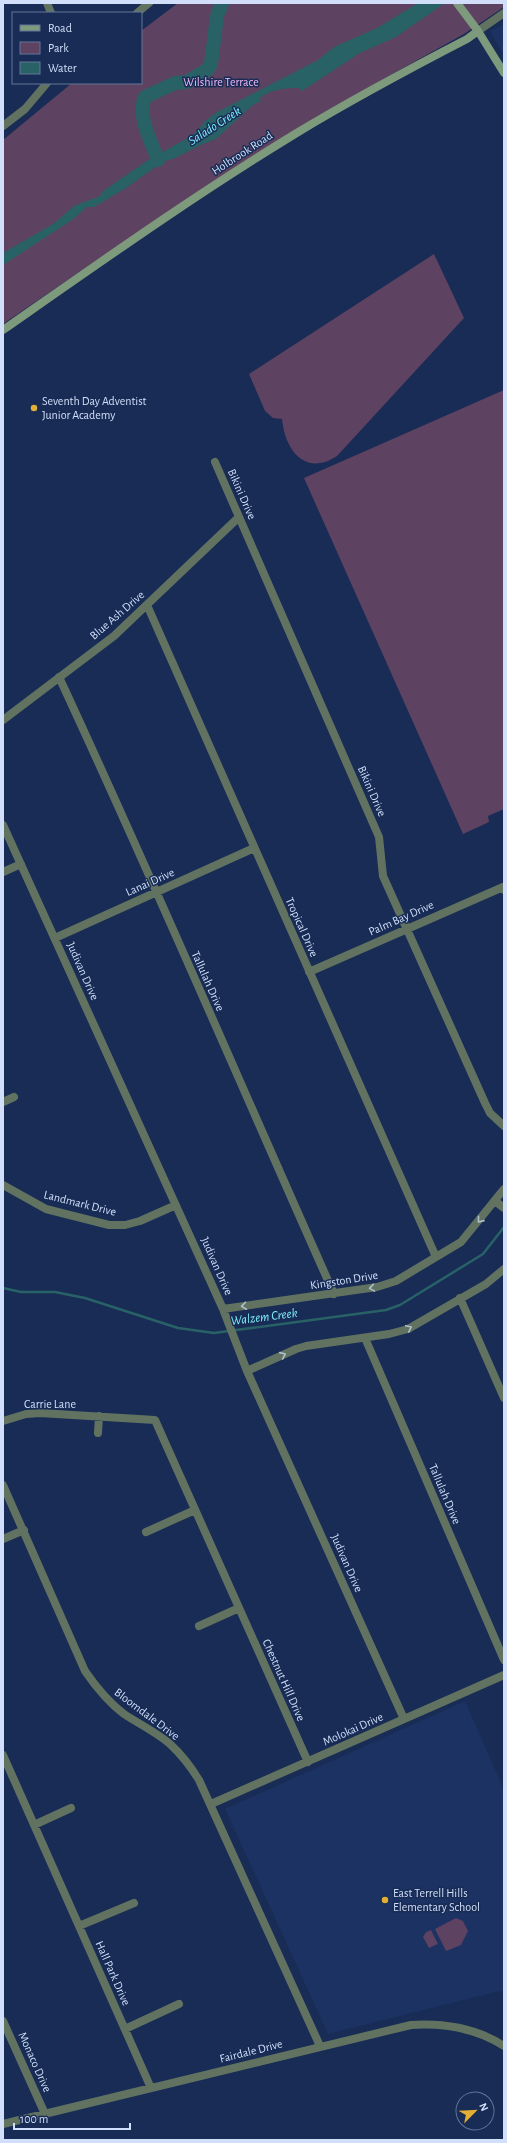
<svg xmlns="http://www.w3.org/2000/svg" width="507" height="2143" font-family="'Alegreya Sans',sans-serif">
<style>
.built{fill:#1b3262}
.green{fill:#5e4261}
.water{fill:#286267}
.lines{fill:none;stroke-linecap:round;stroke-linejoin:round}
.stream{stroke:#286267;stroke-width:2.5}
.river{stroke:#286267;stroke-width:14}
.street{stroke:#617360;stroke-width:8}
.secondary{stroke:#7d9a7c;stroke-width:8}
.oneway{stroke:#afbfcc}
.poi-dot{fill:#e3ae35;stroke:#182c55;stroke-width:1.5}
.labels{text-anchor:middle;stroke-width:3;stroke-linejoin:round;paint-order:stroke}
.park-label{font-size:12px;fill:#f2b9f7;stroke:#182c55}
.street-label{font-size:12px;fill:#d1dffa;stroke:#182c55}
.poi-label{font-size:12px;fill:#d1dffa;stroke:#182c55;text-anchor:start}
.water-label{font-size:13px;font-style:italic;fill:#7eeef9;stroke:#182c55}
</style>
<rect width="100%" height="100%" fill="#182c55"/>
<path class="built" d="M504,24V56L490,31Z
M465,1701L504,1790V1990L328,2034L225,1809Z"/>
<path class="green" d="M178,3H504V7L464,34L385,78L94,262L3,324V140L72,83H141V31Z
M434,254L464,318L337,456C305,477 285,450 282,419L273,418L265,411L249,374Z
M504,390V809L488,816L489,822L463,834L304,478Z
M456,1918L463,1921L468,1931L461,1945L446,1951L435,1929Z
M431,1930L438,1944L429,1948L423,1937L426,1932Z"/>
<path class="water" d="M418,3H445L396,37L360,53L302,91L299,88C286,88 270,89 260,98L261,101L253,105L216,139L203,144L173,159L164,161L126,188L94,207H87L72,220L3,265V253L53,224L74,206L100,196L103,191L148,160L193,135L205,121L217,112L318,60L334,47L377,28Z"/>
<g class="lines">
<path class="stream" d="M3,1288L21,1292H55L85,1298L178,1328L214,1333L386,1310L400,1305L483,1254L504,1227"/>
<path class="river" d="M158,160C151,141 137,116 145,97L175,83L187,82L207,70L211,64L217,16L222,3"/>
<path class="street" d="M47,3L51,13
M137,13L149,3
M478,31L504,13
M3,126L25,109L47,83
M215,462L379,837L383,876L485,1103L490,1113L504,1126
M147,605L436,1257
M59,677C154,881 242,1088 334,1294
M3,720L114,636L239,517
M3,825L223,1309L247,1371L404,1719
M3,872L21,864
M55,938L254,848
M309,972L503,887L504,890
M3,1102L14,1097
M3,1185L46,1209L109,1225H125L140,1221L176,1205
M495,1201L504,1208
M460,1298L504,1398
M223,1309L377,1287L396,1281L461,1242L504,1189
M365,1338L504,1660
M247,1371L296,1349L306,1346L389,1334L408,1329L486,1284L504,1269
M3,1421L26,1414L40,1413L155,1420L308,1762
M98,1433L99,1416
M3,1485L85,1671C96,1687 108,1702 124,1714C139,1724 156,1732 170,1744C182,1755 191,1767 199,1780L320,2046
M146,1532L195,1510
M3,1539L24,1530
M199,1626L239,1608
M3,1755L151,2088
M211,1804L504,1675
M34,1825L71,1808
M79,1926L134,1903
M3,2021L45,2114
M125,2029L179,2004
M3,2124L411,2025C444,2023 476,2028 504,2046"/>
<path class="secondary" d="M457,3L478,31L504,73
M3,330C99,263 195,195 295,134C351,100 409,69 467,39L478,31"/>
</g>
<defs><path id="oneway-chevron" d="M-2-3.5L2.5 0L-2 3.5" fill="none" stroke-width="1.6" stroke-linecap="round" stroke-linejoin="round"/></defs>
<g class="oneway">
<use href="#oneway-chevron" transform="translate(480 1220) rotate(129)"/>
<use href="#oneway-chevron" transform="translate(372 1288) rotate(171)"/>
<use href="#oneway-chevron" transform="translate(244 1306) rotate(172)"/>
<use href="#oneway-chevron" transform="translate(409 1328) rotate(-25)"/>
<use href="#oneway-chevron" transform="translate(283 1355) rotate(-24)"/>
</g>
<g class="poi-dot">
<circle cx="34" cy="408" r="4"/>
<circle cx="385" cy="1900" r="4"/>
</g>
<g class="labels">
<g class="park-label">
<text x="221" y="86">Wilshire Terrace</text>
</g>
<g class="street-label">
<text transform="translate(242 153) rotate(-33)" y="4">Holbrook Road</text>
<text transform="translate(242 494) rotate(66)" y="4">Bikini Drive</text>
<text transform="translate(117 615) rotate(-41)" y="4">Blue Ash Drive</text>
<text transform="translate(372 791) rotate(66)" y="4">Bikini Drive</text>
<text transform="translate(150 882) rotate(-24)" y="4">Lanai Drive</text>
<text transform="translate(401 918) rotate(-24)" y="4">Palm Bay Drive</text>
<text transform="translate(302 927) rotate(66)" y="4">Tropical Drive</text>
<text transform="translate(83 971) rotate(66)" y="4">Judivan Drive</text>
<text transform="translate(208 981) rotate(66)" y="4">Tallulah Drive</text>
<text transform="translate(80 1203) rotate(14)" y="4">Landmark Drive</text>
<text transform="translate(217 1266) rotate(66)" y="4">Judivan Drive</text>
<text transform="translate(344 1280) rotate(-9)" y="4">Kingston Drive</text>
<text x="50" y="1408">Carrie Lane</text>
<text transform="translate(445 1494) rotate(67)" y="4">Tallulah Drive</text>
<text transform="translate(347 1563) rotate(66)" y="4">Judivan Drive</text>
<text transform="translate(284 1680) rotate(66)" y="4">Chestnut Hill Drive</text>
<text transform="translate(147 1714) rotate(37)" y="4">Bloomdale Drive</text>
<text transform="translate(353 1729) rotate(-24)" y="4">Molokai Drive</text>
<text transform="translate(113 1973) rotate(66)" y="4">Hall Park Drive</text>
<text transform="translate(251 2051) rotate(-14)" y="4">Fairdale Drive</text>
<text transform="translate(35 2062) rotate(66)" y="4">Monaco Drive</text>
</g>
<g class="poi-label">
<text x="42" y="405">Seventh Day Adventist<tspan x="42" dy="14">Junior Academy</tspan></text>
<text x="393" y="1897">East Terrell Hills<tspan x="393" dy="14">Elementary School</tspan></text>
</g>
<g class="water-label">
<text transform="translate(214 125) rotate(-33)" y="5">Salado Creek</text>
<text transform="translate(264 1316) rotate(-7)" y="5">Walzem Creek</text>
</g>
</g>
<rect width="507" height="2143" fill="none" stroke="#d1dffa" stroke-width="8"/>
<rect x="12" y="12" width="130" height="72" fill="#182c55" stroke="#627497"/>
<rect x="20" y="25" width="20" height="6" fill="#7d9a7c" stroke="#627497"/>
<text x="48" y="32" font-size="12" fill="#d1dffa">Road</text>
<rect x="20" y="42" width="20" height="12" fill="#5e4261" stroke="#627497"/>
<text x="48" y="52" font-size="12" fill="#d1dffa">Park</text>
<rect x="20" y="62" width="20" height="12" fill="#286267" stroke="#627497"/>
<text x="48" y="72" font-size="12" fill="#d1dffa">Water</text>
<g transform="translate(475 2111) rotate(66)"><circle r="19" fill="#182c55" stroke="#627497"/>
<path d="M0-3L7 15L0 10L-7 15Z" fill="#e3ae35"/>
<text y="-6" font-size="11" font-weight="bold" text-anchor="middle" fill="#d1dffa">N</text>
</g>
<path d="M14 2123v6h116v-6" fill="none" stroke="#d1dffa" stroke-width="2"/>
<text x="20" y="2123" font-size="12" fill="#d1dffa" stroke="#182c55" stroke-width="3" paint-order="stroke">100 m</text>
</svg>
